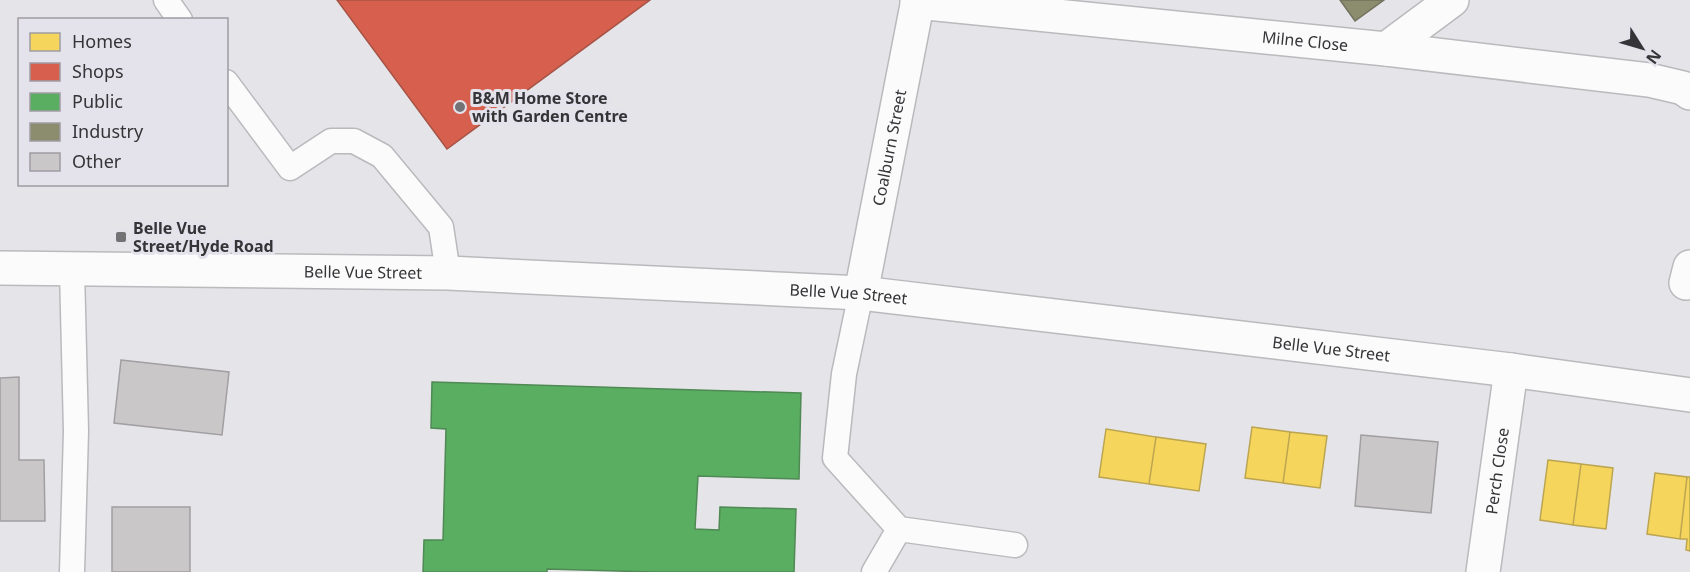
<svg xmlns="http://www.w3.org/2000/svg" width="1690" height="572" font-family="'Noto Sans',sans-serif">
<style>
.homes{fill:#f6d55c;stroke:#bca551;stroke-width:1.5}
.shops{fill:#d6604d;stroke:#a65346;stroke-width:1.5}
.public{fill:#5aae61;stroke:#4f8954;stroke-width:1.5}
.industry{fill:#8c8c6e;stroke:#72725e;stroke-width:1.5}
.building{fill:#cac7c9;stroke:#a19fa1;stroke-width:1.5}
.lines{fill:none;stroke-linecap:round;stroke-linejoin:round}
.service-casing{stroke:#bab9bc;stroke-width:27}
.minor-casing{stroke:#bab9bc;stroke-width:36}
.tertiary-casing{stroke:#bab9bc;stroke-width:36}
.service{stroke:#fbfbfc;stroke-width:24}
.minor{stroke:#fbfbfc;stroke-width:33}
.tertiary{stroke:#fbfbfc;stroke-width:33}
.poi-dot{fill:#737275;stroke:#e4e2eb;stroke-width:2}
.labels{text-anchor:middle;stroke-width:6;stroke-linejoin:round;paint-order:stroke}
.street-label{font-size:16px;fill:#353437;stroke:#e4e2eb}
.poi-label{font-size:16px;font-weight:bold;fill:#353437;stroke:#e4e2eb;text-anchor:start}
</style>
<rect width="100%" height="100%" fill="#e5e4e9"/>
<path class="homes" d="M1252,427L1290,432L1283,483L1245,478Z
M1106,429L1156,437L1149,484L1099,477Z
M1290,432L1327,436L1320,488L1283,483Z
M1156,437L1206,444L1199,491L1149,484Z
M1548,460L1581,464L1573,525L1540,520Z
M1581,464L1613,468L1606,529L1573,525Z
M1655,473L1687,477L1680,539L1647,534Z
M1687,477H1690V551L1686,550L1687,539H1680Z"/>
<path class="shops" d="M337,0H650L447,149Z"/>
<path class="public" d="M432,382L801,393L799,479L698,476L695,529L719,530L720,507L796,509L794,572H652L547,569V572H423L424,540H443L446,429L431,428Z"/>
<path class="industry" d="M1340,0H1384L1355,21Z"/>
<path class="building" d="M121,360L229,372L222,435L114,423Z
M19,377V460H44L45,521H0V378Z
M1361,435L1438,442L1431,513L1355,506Z
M112,507H190V572H112Z"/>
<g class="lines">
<g class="service-casing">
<path id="service" d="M166,0L180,20
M226,82L290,168L331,141H354L382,156L441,227L448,273
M72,270L76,431L72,572
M861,293L844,374L835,458L899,529L1015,545
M874,572L899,529"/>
</g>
<g class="minor-casing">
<g id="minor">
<path id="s1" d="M917,2L1386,49L1649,80L1683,88L1690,93"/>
<path d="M1386,49L1452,0"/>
<path d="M1686,283L1690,267"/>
<path id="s2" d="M861,293L918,0"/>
<path id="s3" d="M1483,572L1511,370"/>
</g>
</g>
<g class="tertiary-casing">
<g id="tertiary">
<path id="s4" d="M0,268L448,273L861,293L1511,370L1690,395"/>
</g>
</g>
<use href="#service" class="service"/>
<use href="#minor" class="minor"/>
<use href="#tertiary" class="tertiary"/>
</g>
<g class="poi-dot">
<circle cx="460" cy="107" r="6"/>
<rect x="115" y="231" width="12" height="12" rx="3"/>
</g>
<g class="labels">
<g class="street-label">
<text dy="6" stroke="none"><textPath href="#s1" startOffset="390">Milne Close</textPath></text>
<text dy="6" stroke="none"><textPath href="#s2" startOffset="148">Coalburn Street</textPath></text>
<text dy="6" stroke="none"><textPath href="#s4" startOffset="363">Belle Vue Street</textPath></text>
<text dy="6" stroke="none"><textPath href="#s4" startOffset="849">Belle Vue Street</textPath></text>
<text dy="6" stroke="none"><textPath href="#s4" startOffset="1335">Belle Vue Street</textPath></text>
<text dy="6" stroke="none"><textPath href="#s3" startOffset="102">Perch Close</textPath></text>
</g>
<g class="poi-label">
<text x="472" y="104">B&amp;M Home Store<tspan x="472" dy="18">with Garden Centre</tspan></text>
<text x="133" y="234">Belle Vue<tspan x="133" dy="18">Street/Hyde Road</tspan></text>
</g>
</g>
<rect x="18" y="18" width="210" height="168" fill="#e4e2eb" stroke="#9e9ca3" stroke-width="1.5"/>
<rect x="30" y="33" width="30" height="18" fill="#f6d55c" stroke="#9e9ca3" stroke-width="1.5"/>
<text x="72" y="48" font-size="18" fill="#353437">Homes</text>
<rect x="30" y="63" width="30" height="18" fill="#d6604d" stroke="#9e9ca3" stroke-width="1.5"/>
<text x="72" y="78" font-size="18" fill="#353437">Shops</text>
<rect x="30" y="93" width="30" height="18" fill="#5aae61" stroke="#9e9ca3" stroke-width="1.5"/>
<text x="72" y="108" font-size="18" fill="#353437">Public</text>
<rect x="30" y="123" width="30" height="18" fill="#8c8c6e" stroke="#9e9ca3" stroke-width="1.5"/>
<text x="72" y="138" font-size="18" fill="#353437">Industry</text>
<rect x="30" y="153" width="30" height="18" fill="#cac7c9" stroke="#9e9ca3" stroke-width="1.5"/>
<text x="72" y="168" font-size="18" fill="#353437">Other</text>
<g transform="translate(1642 48) rotate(127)" stroke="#e4e2eb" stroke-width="4.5" paint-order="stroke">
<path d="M0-4.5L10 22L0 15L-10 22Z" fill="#353437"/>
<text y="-9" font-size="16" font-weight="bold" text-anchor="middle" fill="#353437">N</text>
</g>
</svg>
